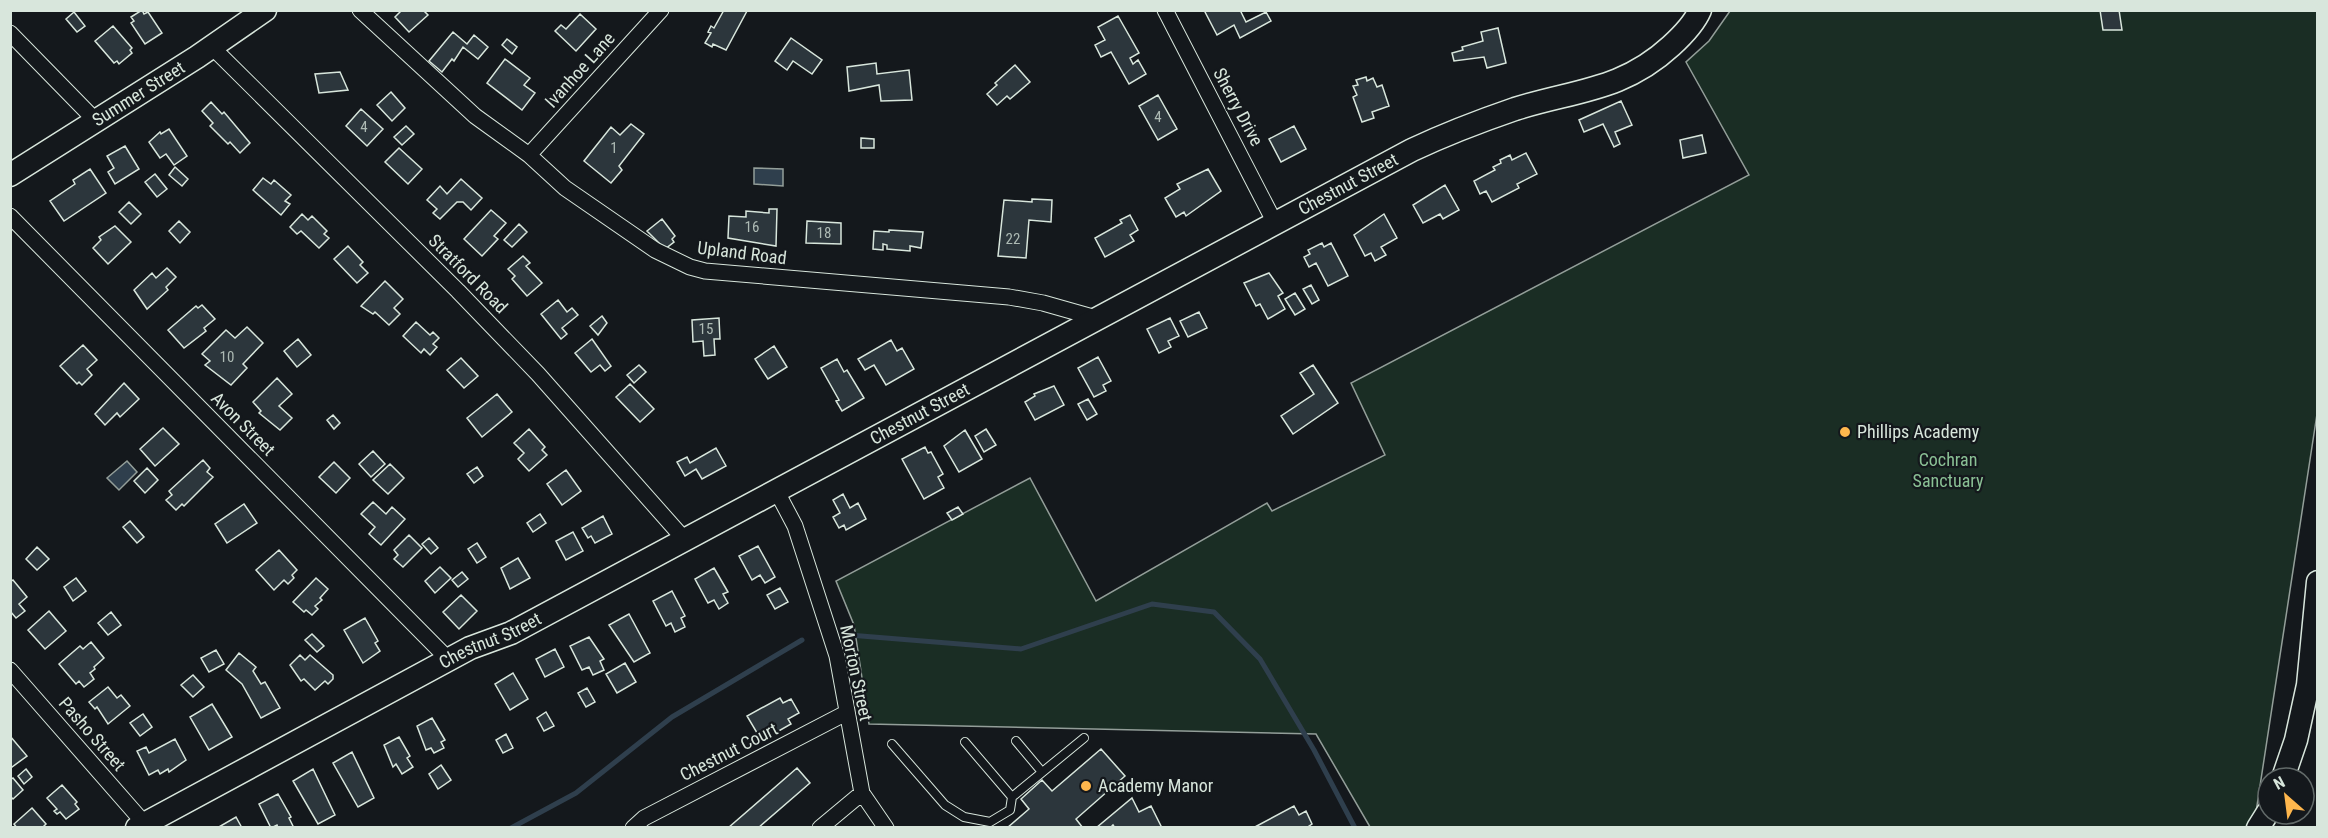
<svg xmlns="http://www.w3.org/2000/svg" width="2328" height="838" font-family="'Roboto Condensed',sans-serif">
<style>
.green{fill:#1a2d24;stroke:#939e99;stroke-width:1.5}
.water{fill:#2f3f4d;stroke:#939e99;stroke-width:1.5}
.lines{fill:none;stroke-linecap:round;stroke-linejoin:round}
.stream{stroke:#2f3f4d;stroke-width:5}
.building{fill:#2c363c;stroke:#d8e6dc;stroke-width:1.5}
.lane-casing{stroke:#d8e6dc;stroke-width:10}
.street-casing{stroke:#d8e6dc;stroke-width:17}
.secondary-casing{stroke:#d8e6dc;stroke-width:25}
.lane{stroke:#14181c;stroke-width:8}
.street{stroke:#14181c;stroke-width:15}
.secondary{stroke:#14181c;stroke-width:22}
.poi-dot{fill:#ffb74d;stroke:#14181c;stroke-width:2}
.labels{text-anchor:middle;stroke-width:4.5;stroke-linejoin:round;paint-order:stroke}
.number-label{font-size:15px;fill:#adbab4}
.street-label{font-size:18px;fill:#d8e6dc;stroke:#14181c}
.poi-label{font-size:18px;fill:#d8e6dc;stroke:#14181c;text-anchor:start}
.park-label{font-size:18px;fill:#8ac095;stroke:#14181c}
</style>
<rect width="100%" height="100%" fill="#14181c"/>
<path class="green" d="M1730,11H2317V414L2256,812L2247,827H1370L1316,734L869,724L854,625L836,581L1030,478L1096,601L1267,503L1272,511L1385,455L1351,383L1749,175L1686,62L1709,41Z"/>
<path class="water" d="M754,168L783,169V186L754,184Z
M127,461L137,472L119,490L107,478Z"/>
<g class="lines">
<path class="stream" d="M849,635L1021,649L1152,604L1214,612L1260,659L1314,750L1355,828
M511,828L576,793L672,717L802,640"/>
</g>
<path class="building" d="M142,10L144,14L148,12L162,33L145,44L131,23L134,21L131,17Z
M402,10H423L428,15L409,32L395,17Z
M724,10L747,11L726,50L713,44L712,47L705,43L711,33L708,32L711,26L714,28Z
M1204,10H1240L1246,22L1266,12L1271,21L1240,38L1234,25L1217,35Z
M2100,10H2119L2122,30H2103Z
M74,12L85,26L77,32L66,19Z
M580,14L596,29L576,51L555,31L561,25L566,29Z
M1118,16L1139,53L1130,58L1133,64L1138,60L1146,74L1129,84L1111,52L1101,57L1095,45L1105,40L1098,27Z
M113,26L132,48L130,50L132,53L119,64L117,61L114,63L95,41Z
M1498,28L1506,63L1487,68L1484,57L1454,61L1452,53L1463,50L1462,47L1483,41L1481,32Z
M453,32L467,44L474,35L488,47L478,59L463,47L454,61L452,59L442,72L429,61Z
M791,38L822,60L812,74L793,61L787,70L775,61Z
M507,39L517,47L512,54L502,45Z
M505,59L530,78L524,85L535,93L522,110L487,83Z
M876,63L877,74L909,70L912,100L881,101L879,85L849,91L847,67Z
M1015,65L1030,82L1010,99L1007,96L997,105L987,94L997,85L995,83Z
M340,72L348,90L319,93L315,74Z
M1366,77L1367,81L1373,78L1377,87L1382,85L1389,106L1372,112L1374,118L1362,122L1353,97L1357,95L1353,86L1358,85L1356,80Z
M391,92L405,108L392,121L377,105Z
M1158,95L1177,129L1158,140L1139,106Z
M1621,101L1632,125L1615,132L1620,144L1614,147L1603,124L1584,132L1579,120Z
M211,102L222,114L224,112L250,143L240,153L230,142L228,144L210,126L213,123L202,111Z
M361,109L383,129L367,146L346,126Z
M631,124L644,134L619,166L622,170L611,183L584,161L611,127L620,135Z
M406,126L414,134L402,145L394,137Z
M1294,126L1306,149L1281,162L1269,139Z
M169,129L187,156L174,165L166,154L160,158L149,142L160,132L161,134Z
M1702,135L1706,153L1683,158L1680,140Z
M861,138L874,139V148H861Z
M125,146L139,169L115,184L108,172L114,168L107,156Z
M399,148L422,169L408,184L385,162Z
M1526,153L1537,174L1517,184L1519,188L1492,202L1486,191L1480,194L1474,181L1495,170L1493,167L1501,163L1500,160L1510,155L1512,160Z
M175,167L188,179L182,186L169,175Z
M90,169L106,193L64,221L50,201L75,184L73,180Z
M1208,169L1221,191L1186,216L1184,212L1176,217L1165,198L1180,189L1177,184Z
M155,174L167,189L157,197L145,182Z
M263,178L271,184L274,180L291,195L285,201L290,204L281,215L253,190Z
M461,179L482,198L471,210L463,202H457L440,219L433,213L437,209L427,200L440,186L447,194Z
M1445,185L1459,210L1443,219L1440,214L1423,223L1413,205Z
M1032,199L1052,200L1051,222L1029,220L1026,258L998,256L1004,200L1032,202Z
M129,202L141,214L131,224L119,212Z
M769,209H777L776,246L728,238L729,216L746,217V211L769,213Z
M491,210L506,223L494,236L498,239L482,256L464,239Z
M302,214L308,220L312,216L327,231L324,234L329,238L319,248L301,231L297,234L290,227Z
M1384,214L1397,238L1381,247L1386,255L1375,261L1371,253L1365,256L1354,235Z
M1130,215L1138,230L1130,235L1134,241L1105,257L1095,238L1122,223L1120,220Z
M662,219L675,236L672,239L674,242L665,249L647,231Z
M179,221L190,232L180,243L169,231Z
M807,221L841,223V244L806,243Z
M519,224L527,232L512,247L504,240Z
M115,226L131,242L108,264L93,248L101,240L99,237Z
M889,230L923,232L921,248L910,246V251L887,249V245L883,244V250L873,249L874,231L889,232Z
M1322,243L1324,247L1331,243L1348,276L1328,286L1316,263L1309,267L1304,257L1310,254L1308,250Z
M348,246L363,262L360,265L368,273L357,283L334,259Z
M523,256L530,263L526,266L542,283L527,296L512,279L515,276L508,269Z
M167,268L176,277L166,287L168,290L147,309L134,290L152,273L156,278Z
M1269,273L1283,293L1278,296L1285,309L1268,319L1260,304L1256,306L1244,283Z
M385,281L403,299L394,308L400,314L389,325L375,312L373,314L361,306Z
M1311,285L1319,300L1312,304L1303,289Z
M1295,293L1305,309L1295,315L1285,299Z
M558,300L567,312L572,308L578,315L562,328L567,334L561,339L541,314Z
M202,305L215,319L204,328L206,331L184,348L168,330L196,306L198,308Z
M1199,312L1207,328L1188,337L1180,321Z
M602,316L607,323L598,335L590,326Z
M719,318L720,339H714L715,355L704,356L703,341L693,342L692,320Z
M1170,318L1179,336L1168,341L1171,347L1159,353L1147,329Z
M416,322L430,335L433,332L439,338L433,344L437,347L430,355L424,349L421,353L403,336Z
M247,327L263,343L243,364L247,368L231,385L205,365L210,361L202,354L226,330L235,338Z
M298,339L311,355L297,367L284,351Z
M592,339L611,366L605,371L600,365L591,372L575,353Z
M891,340L897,351L902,348L914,369L886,385L874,365L865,370L858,359Z
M83,345L97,360L87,369L92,375L82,385L79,382L77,384L60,366Z
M774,346L787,367L768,379L755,359Z
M1098,357L1111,381L1103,385L1106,391L1094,397L1078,368Z
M461,358L478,376L464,388L447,370Z
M837,359L844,372L847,370L864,398L842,411L836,401L839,400L821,368Z
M639,365L646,372L634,383L627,375Z
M1313,365L1338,403L1293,434L1281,416L1314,394L1300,373Z
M277,378L292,394L279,406L292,418L280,430L259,413L261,411L253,402Z
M124,383L139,399L120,417L117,413L105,425L95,414Z
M630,384L654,409L640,422L616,397Z
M1054,386L1064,405L1035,420L1025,402L1035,396L1034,394Z
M497,394L512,412L482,437L467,418Z
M1088,399L1097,414L1087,420L1078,404Z
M333,415L340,423L334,429L327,420Z
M163,428L179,444L155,466L140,449Z
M529,429L545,447L542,450L547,455L529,471L518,459L524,453L514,443Z
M986,429L996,445L984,452L975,436Z
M965,430L982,459L959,472L944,446Z
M925,447L928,453L931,452L943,474L938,477L944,488L924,499L902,459Z
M716,448L726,466L702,479L696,469L685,476L677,462L687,457L690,463Z
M373,451L385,464L371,477L359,464Z
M203,460L210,468L207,472L213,477L184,506L182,504L176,510L166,500L172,495L169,491Z
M334,462L350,478L336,493L319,477Z
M390,464L404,478L388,494L373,480Z
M477,467L483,476L474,483L467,474Z
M147,468L158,480L145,493L134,481Z
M566,470L581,491L562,505L547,484Z
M843,494L850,508L858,503L866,519L846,530L844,525L839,528L833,517L840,513L833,500Z
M373,502L386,514L392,507L405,519L381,545L369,534L375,527L361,514Z
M244,504L257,523L227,543L215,524Z
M958,507L963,514L952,520L947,513Z
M540,514L546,523L533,532L527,523Z
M603,516L612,534L595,543L591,536L588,538L582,528Z
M130,521L144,537L137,543L123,527Z
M573,532L583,551L566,560L556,541Z
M409,535L422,548L403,567L394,559L398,555L394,550Z
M429,538L438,548L431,554L422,544Z
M477,543L486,557L477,563L468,549Z
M758,546L775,577L765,583L760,575L752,580L739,556Z
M37,547L49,559L37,570L26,559Z
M279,550L297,570L292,575L294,578L288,584L284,580L274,590L256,570Z
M518,558L530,578L510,589L501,568Z
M440,567L451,578L435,593L425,581Z
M714,568L728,592L723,594L728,603L719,609L714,600L708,603L695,579Z
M462,572L468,579L458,587L452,580Z
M76,578L86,591L73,601L64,587Z
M316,578L328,589L320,598L322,600L315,606L318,609L312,615L306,610L304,612L293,602Z
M13,580L27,597L19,604L25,611L16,618L10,611V582Z
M780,588L788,602L775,609L767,595Z
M672,591L685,616L681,618L685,627L675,632L671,623L666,626L653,601Z
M461,595L477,611L459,629L443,612Z
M49,611L66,631L45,649L28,630Z
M111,612L121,625L108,635L98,623Z
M629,614L650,653L634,662L609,625Z
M365,618L378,641L375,643L380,651L363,663L344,630Z
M312,634L324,646L317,652L305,640Z
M589,637L604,659L600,661L604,670L593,675L589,667L582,670L570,646Z
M91,642L104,658L94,667L95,669L90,673L94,679L84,687L79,681L76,684L59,664L80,646L83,649Z
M555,649L564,667L545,677L536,659Z
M216,650L224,664L209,672L201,658Z
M239,653L256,667L253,671L261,684L265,682L280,708L261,718L242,684L226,670Z
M300,655L305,660L310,655L333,675V679L328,684L325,681L315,690L304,679L301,681L290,665Z
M625,663L636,682L617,693L606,674Z
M513,673L528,699L510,710L495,684Z
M193,675L204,687L193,697L181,685Z
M108,687L117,698L121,695L130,706L108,724L97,707L95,709L89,702Z
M587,688L595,702L586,707L578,693Z
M780,698L783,703L791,699L799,713L788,719L791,724L777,732L774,727L760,738L747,716Z
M212,704L232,737L209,750L190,717Z
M546,712L554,726L544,731L537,718Z
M143,714L152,727L140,736L130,723Z
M432,718L445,740L441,742L444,748L434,753L431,748L426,750L417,726Z
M506,734L513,748L503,753L496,740Z
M10,736L27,756L12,767L10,765Z
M399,737L410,756L407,758L413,767L402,774L396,764L393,767L384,745Z
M175,739L186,760L169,772L168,769L160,774L158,770L149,775L137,751L146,747L149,753Z
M1101,749L1125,776L1076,819L1083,828H1007L1029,809L1021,799L1042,780L1052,791Z
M352,752L374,798L358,807L333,763Z
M441,765L451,780L438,789L429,774Z
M797,768L810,783L758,828H728Z
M26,769L32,777L24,784L18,776Z
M313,769L335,815L318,824L293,781Z
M13,778L23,790L13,799L10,796V780Z
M62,785L77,802L75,804L79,809L66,819L60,812L57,814L54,811L57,809L47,798Z
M278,794L291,817L289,818L293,826L291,828H278L277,825L271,828L259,804Z
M1132,798L1139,812L1151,806L1162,828H1115L1113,825L1110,828H1096Z
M1294,806L1299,815L1306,811L1312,824L1306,828H1253Z
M32,808L46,824L42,828H17L14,824Z
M236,817L242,828H217Z"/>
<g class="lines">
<g class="lane-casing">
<path id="lane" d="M1016,741L1042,772
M892,744L945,805L964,817L990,822L1010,810L1012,797L965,742
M1012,797L1084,738"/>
</g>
<g class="street-casing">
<path id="street" d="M360,10L475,116L529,155L565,188L655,250L690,267L705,271L1009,297L1043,303L1096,318
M1165,10L1275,223
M10,33L96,121
M212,47L458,291L538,374L685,540
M529,155L661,10
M10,216L448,659
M776,490L795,526L837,656L862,793L886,828
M10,670L144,823
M633,828L644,818L846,713
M820,828L862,793"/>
</g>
<g class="secondary-casing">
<g id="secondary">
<path id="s1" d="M10,175L197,57L265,10"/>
<path d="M2283,778L2296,740L2308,685L2318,582"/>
<path id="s2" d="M137,828L470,648L511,633L1412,150C1446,134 1480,121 1515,109C1575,90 1622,91 1671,46C1682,36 1694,24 1700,10"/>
<path d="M2258,828L2268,812"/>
</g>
</g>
<use href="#lane" class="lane"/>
<use href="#street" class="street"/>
<use href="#secondary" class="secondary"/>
</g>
<g class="poi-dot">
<circle cx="1845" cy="432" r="6"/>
<circle cx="1086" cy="786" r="6"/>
</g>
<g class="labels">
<g class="number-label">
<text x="1158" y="122">4</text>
<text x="364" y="132">4</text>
<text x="614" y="153">1</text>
<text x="752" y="232">16</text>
<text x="824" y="238">18</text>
<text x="1013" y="244">22</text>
<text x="706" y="334">15</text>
<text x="227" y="362">10</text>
</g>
<g class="street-label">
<text transform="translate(580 70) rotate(-48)" y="6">Ivanhoe Lane</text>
<text dy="6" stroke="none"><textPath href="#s1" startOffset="152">Summer Street</textPath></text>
<text transform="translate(1238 107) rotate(62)" y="6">Sherry Drive</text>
<text dy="6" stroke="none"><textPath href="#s2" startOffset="1372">Chestnut Street</textPath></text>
<text transform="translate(742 253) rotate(7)" y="6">Upland Road</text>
<text transform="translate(468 274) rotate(45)" y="6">Stratford Road</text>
<text dy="6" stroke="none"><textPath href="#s2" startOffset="886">Chestnut Street</textPath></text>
<text transform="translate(243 424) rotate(45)" y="6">Avon Street</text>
<text dy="6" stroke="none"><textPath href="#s2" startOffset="400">Chestnut Street</textPath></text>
<text transform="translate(856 673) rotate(78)" y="6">Morton Street</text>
<text transform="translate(92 734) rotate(49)" y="6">Pasho Street</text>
<text transform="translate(729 752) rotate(-27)" y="6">Chestnut Court</text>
</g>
<g class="poi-label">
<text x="1857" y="438">Phillips Academy</text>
<text x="1098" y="792">Academy Manor</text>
</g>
<g class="park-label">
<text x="1948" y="466">Cochran<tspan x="1948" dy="21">Sanctuary</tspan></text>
</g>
</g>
<rect width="2328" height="838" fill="none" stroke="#d8e6dc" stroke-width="24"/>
<g transform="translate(2286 796) rotate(332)"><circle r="28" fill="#14181c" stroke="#626a69" stroke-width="1.5"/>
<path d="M0-4.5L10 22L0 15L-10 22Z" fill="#ffb74d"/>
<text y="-9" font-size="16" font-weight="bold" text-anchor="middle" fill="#d8e6dc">N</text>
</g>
</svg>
